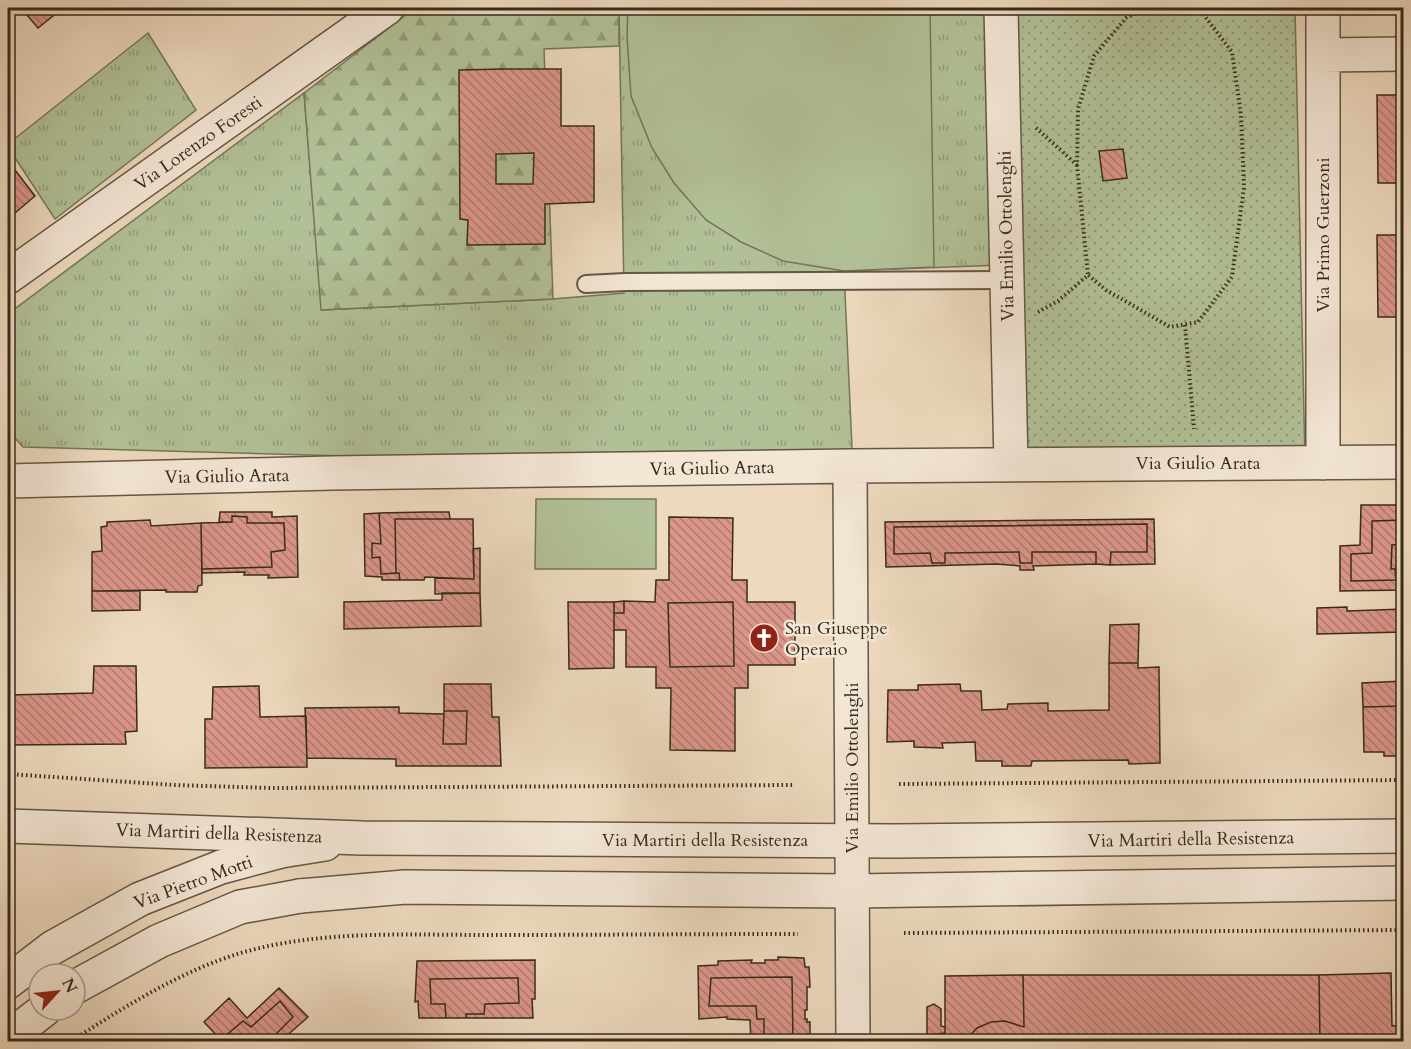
<svg xmlns="http://www.w3.org/2000/svg" width="1411" height="1049" font-family="Cardo,serif">
<style>
.grass{fill:url(#grass-tufts);stroke:#74765a;stroke-width:1.5}
.forest{fill:url(#forest-firs);stroke:#74765a;stroke-width:1.5}
.park{fill:url(#park-dots);stroke:#74765a;stroke-width:1.5}
.pitch{fill:#b2c097;stroke:#74765a;stroke-width:1.5}
.building{fill:url(#building-back-hatch);stroke:#362b1d;stroke-width:1.5;fill-rule:evenodd}
.lines{fill:none;stroke-linecap:round;stroke-linejoin:round}
.service-casing{stroke:#645645;stroke-width:20}
.minor-casing{stroke:#645645;stroke-width:36}
.tertiary-casing{stroke:#645645;stroke-width:36}
.path{stroke:#362b1d;stroke-width:4;stroke-dasharray:1.5 3;stroke-linecap:butt}
.service{stroke:#f3e6d5;stroke-width:16}
.minor{stroke:#f3e6d5;stroke-width:33}
.tertiary{stroke:#f3e6d5;stroke-width:33}
.labels{text-anchor:middle;stroke-width:5;stroke-linejoin:round;paint-order:stroke}
.street-label{font-size:18px;fill:#362b1d;stroke:#f3e6d5}
.poi-label{font-size:18px;fill:#362b1d;stroke:#f3e6d5;text-anchor:start}
</style>
<defs>
<pattern id="grass-tufts" width="24" height="20" patternUnits="userSpaceOnUse" patternTransform="scale(1.5)"><rect width="24" height="20" fill="#b2c097"/><path d="M3 7l-1-3M5 7V3M7 7l1-3M15 17l-1-3M17 17v-4M19 17l1-3" fill="none" stroke="#929c7b"/></pattern>
<pattern id="forest-firs" width="22" height="20" patternUnits="userSpaceOnUse" patternTransform="scale(1.5)"><rect width="22" height="20" fill="#b2c097"/><path d="M5 1l3.5 6h-7zM16 11l3.5 6h-7z" fill="#929c7b"/></pattern>
<pattern id="park-dots" width="8" height="8" patternUnits="userSpaceOnUse" patternTransform="scale(1.5)"><rect width="8" height="8" fill="#b2c097"/><path d="M2 2h.1M6 6h.1" fill="none" stroke="#929c7b" stroke-width="1.8" stroke-linecap="round"/></pattern>
<pattern id="building-back-hatch" width="6" height="6" patternUnits="userSpaceOnUse" patternTransform="scale(1.5)"><rect width="6" height="6" fill="#db958a"/><path d="M-1 5l2 2M0 0l6 6M5-1l2 2" fill="none" stroke="#b27a70"/></pattern>
</defs>
<rect width="100%" height="100%" fill="#edd9be"/>
<filter id="stains"><feTurbulence type="fractalNoise" baseFrequency=".00333" numOctaves="4"/><feColorMatrix values="0 0 0 0 .2 0 0 0 0 .09 0 0 0 0 .02 0 0 0 .5 -.17"/></filter>
<radialGradient id="worn" r=".72"><stop offset=".6" stop-color="#630" stop-opacity="0"/><stop offset="1" stop-color="#630" stop-opacity=".3"/></radialGradient>
<path class="grass" d="M619,8H997L1002,265L844,271L853,470L23,447L8,430V314L304,93L322,310L553,299L624,293Z
M148,33L196,110L55,219L8,147V144Z"/>
<path class="forest" d="M415,8H619V46L544,49L553,299L321,310L304,93Z"/>
<path class="park" d="M997,8H1295L1305,461L1016,469Z"/>
<path class="pitch" d="M628,8H930L934,267L844,271L783,261L741,242L706,220L674,183L652,148L631,96L627,36Z
M536,499H656V569H535Z"/>
<path class="building" d="M21,8H63L38,28Z
M504,69H561V126H594V202L545,204V244L467,245L468,220L460,219L459,70ZM534,153L533,184H496V154Z
M1400,82H1404V125H1400L1399,154H1404V195H1402L1400,183H1378L1377,95H1399Z
M1400,125H1404V154H1399Z
M1123,149L1127,178L1103,181L1099,151Z
M8,161L35,196L8,219Z
M1377,235H1404V317H1378Z
M1361,505H1397L1396,511H1404V520L1372,521V553L1351,554V581L1396,580L1395,569H1404V590L1340,591V546L1360,545Z
M220,512H272V517L297,516L298,577L268,578L269,575H244L245,572L202,573V569L272,567L271,552L285,550L284,523H247V517L232,516V522H219Z
M426,512H449L450,519H395L396,573L381,574L380,557L372,558V543L381,544L379,513Z
M379,513L381,544L372,543V558L380,557L381,574L399,573L400,580H382V577L365,576L364,514Z
M232,516L247,517V523H284L285,550L271,552L272,567L202,569L201,523L232,522Z
M669,517L733,518L732,580H747V602H795V665H748V688H735V751L670,750L671,688H656V667H626V630H614V613H624V601L655,602L656,580H669ZM733,602L734,666L670,667L668,603Z
M395,519H473L474,579L425,577L424,580H400L399,573H396Z
M1154,519L1155,564L1110,565L1111,552H1147V524L1088,525L894,527V554L930,553L932,563H945V553L1019,552L1020,563H1032V552H1096V564L1033,566L1034,570H1020V566L997,564L886,567L885,522Z
M150,520L151,526L201,523L202,585L198,586L197,592H166V590L92,591V552L102,551L101,527L107,526V522Z
M1404,520V544L1392,545L1391,569H1395L1396,580L1351,581V554L1372,553V521Z
M1147,524V552H1111L1110,565L1096,564V552H1032V563H1020L1019,552L945,553V563H932L930,553L894,554V527Z
M1404,544V569H1391L1392,545Z
M480,548V593L435,594V578L474,579L473,549Z
M92,591H140V610L92,611Z
M442,593H480L481,626L344,629V602L442,600Z
M624,601V613H614V602Z
M568,602H614V668L569,669Z
M733,602L734,666L670,667L668,603Z
M1347,607V611L1404,609V632L1317,634V608Z
M1139,624L1138,663H1109L1110,625Z
M1109,663H1138V668L1159,667L1160,763L1129,764L1128,760L1032,761L1031,766H1002V761H976L975,742L942,743L943,748L914,747V741L887,742L888,690H918V685L960,684L961,691H981L982,710L1007,709L1008,704L1048,703V711L1109,710Z
M94,666H136L137,731L125,732L126,744L8,745V695L93,693Z
M1404,681V706L1363,707L1362,683Z
M444,684H491L492,717H499L501,766H396V759L307,758L305,708L399,707V713L444,714L443,744H466L467,711H444Z
M259,686L260,717L306,716L307,767L205,768V719H212L213,687Z
M1404,706V752H1401V756H1384V752H1364L1363,707Z
M444,711H467L466,744H443Z
M778,957L804,958L805,967H809L810,987H807V1010H805V1019H807V1022H810V1042H793L792,977L711,978L709,1006H756L757,1019H764V1042H751L750,1020L727,1019V1017L699,1019L698,966L718,965V961L752,960L751,963H765V960H778Z
M535,960V999H532L533,1018H466V1014H484L485,1004L519,1003L518,978L430,979L431,1004H445L446,1018H419L418,1001L415,1002L417,961Z
M1391,973L1392,1026L1404,1025V1042H1320L1319,975Z
M1023,975H1319L1320,1042H964L977,1028L991,1022L1005,1021L1024,1027Z
M1023,975L1024,1027L1005,1021L991,1022L977,1028L964,1042H945V976Z
M792,977L793,1042H764V1019H757L756,1006H709L711,978Z
M518,978L519,1003L485,1004L484,1014H466V1018H446L445,1004H431L430,979Z
M279,988L308,1017L282,1040L277,1033L293,1017L280,1001L251,1027L243,1021L224,1037L228,1042H219L221,1040L204,1022L229,998L247,1018Z
M280,1001L293,1017L277,1033L282,1040L281,1042H228L224,1037L243,1021L251,1027Z
M934,1004L941,1009V1026L945,1027V1033L927,1035V1007Z"/>
<g class="lines">
<g class="service-casing">
<path id="service" d="M586,284L625,282L1007,280"/>
</g>
<g class="minor-casing">
<path id="minor" d="M1001,8L1011,464
M1323,55L1404,54
M8,277L387,8
M1323,463V8
M850,466L853,1042
M8,481L332,473L850,466L1404,462
M8,982L52,948L140,899L221,867L281,851L325,844
M75,987L159,941L240,907L300,896
M8,1038L44,1010"/>
</g>
<g class="tertiary-casing">
<path id="tertiary" d="M8,826L362,838L896,841L1404,836
M300,896L405,887L852,891L1404,883"/>
</g>
<path class="path" d="M1036,128L1077,165L1078,109L1094,56L1126,18L1147,8
M1077,165L1088,275
M1038,312L1058,301L1088,275L1106,290L1170,327L1198,322L1232,277L1244,187L1241,115L1232,52L1203,14L1187,8
M1185,325L1194,429
M8,774L174,785L271,788L794,785
M899,784L1404,780
M904,933L1404,930
M70,1042C124,1007 182,970 244,952C322,930 408,935 488,935C592,935 695,934 798,934"/>
<use href="#service" class="service"/>
<use href="#minor" class="minor"/>
<use href="#tertiary" class="tertiary"/>
</g>
<defs>
<g id="church-disc" transform="scale(1.5)"><circle r="9.5" fill="#8f2418" stroke="#f3e6d5"/><path d="M-1.2-6h2.4v3.5h3.3v2.4h-3.3V6h-2.4V-.1h-3.3v-2.4h3.3Z" fill="#fff"/></g>
</defs>
<g fill-rule="evenodd">
<use href="#church-disc" x="764" y="638"/>
</g>
<g class="labels">
<g class="street-label">
<text transform="translate(198 143) rotate(-35)" y="6">Via Lorenzo Foresti</text>
<text transform="translate(1323 235) rotate(-90)" y="6">Via Primo Guerzoni</text>
<text transform="translate(1006 236) rotate(-91)" y="6">Via Emilio Ottolenghi</text>
<text x="1198" y="469">Via Giulio Arata</text>
<text transform="translate(712 468) rotate(-1)" y="6">Via Giulio Arata</text>
<text transform="translate(227 476) rotate(-1)" y="6">Via Giulio Arata</text>
<text transform="translate(852 768) rotate(-90)" y="6">Via Emilio Ottolenghi</text>
<text transform="translate(219 833) rotate(2)" y="6">Via Martiri della Resistenza</text>
<text transform="translate(1191 839) rotate(-1)" y="6">Via Martiri della Resistenza</text>
<text x="705" y="846">Via Martiri della Resistenza</text>
<text transform="translate(193 882) rotate(-20)" y="6">Via Pietro Motti</text>
</g>
<g class="poi-label">
<text x="785" y="634">San Giuseppe<tspan x="785" dy="21">Operaio</tspan></text>
</g>
</g>
<rect width="1411" height="1049" fill="none" stroke="#edd9be" stroke-width="30"/>
<rect x="9" y="9" width="1393" height="1031" fill="none" stroke="#362b1d" stroke-width="3"/>
<rect x="15" y="15" width="1381" height="1019" fill="none" stroke="#362b1d" stroke-width="1.5"/>
<g transform="translate(57 992) rotate(63)"><circle r="28" fill="#f3e6d5" stroke="#a79b8b" stroke-width="1.5"/>
<path d="M0-4.5L10 22L0 15L-10 22Z" fill="#8f2418"/>
<text y="-9" font-size="16" font-weight="bold" text-anchor="middle" fill="#362b1d">N</text>
</g>
<rect width="100%" height="100%" filter="url(#stains)"/>
<rect width="100%" height="100%" fill="url(#worn)"/>
</svg>
